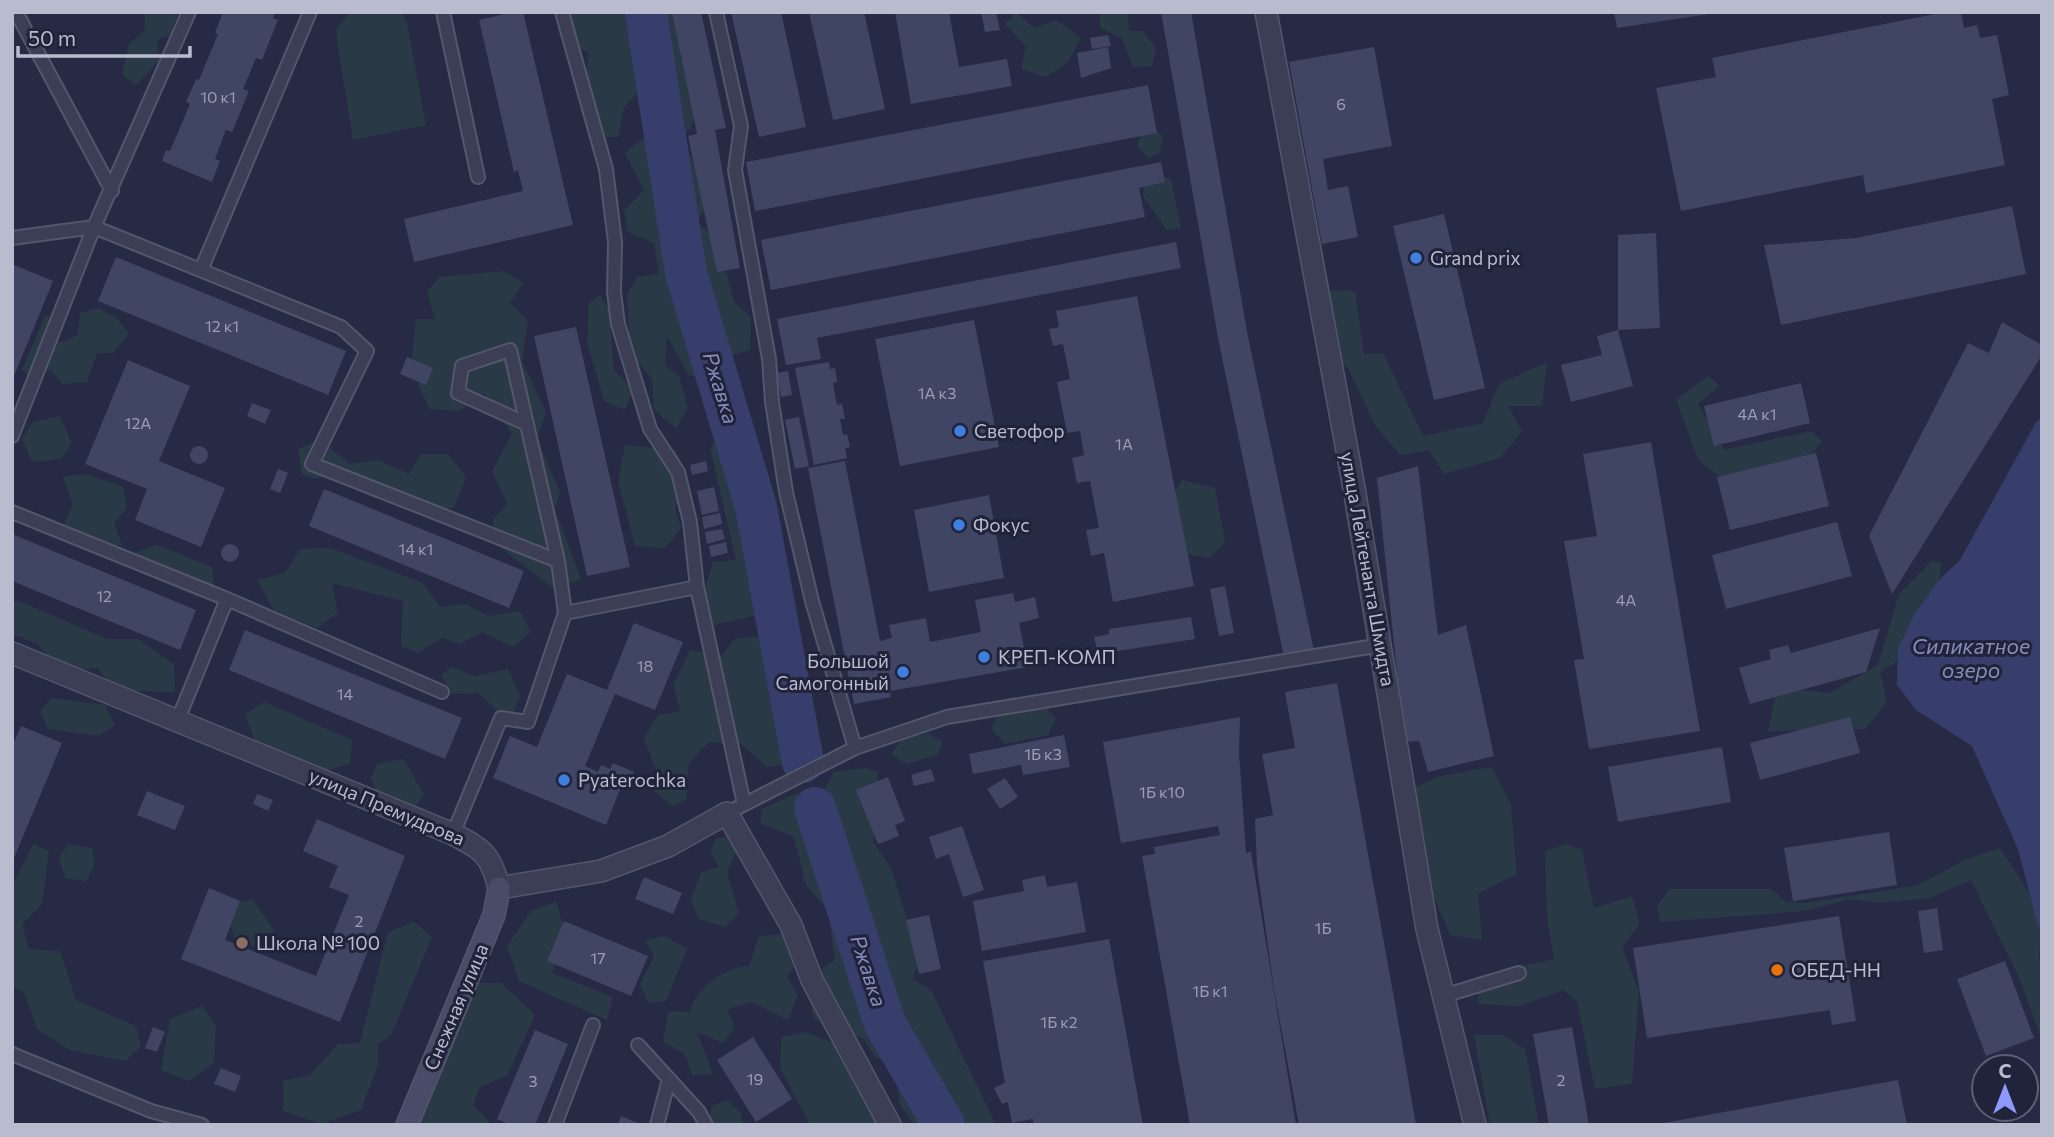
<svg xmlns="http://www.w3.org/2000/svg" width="2054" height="1137" font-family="Commissioner,sans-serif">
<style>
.green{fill:#293a46}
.water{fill:#383e6b}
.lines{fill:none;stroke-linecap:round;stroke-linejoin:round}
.river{stroke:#383e6b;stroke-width:42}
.building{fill:#404563}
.lane-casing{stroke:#54566c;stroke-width:16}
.street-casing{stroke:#54566c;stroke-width:24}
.secondary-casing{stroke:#54566c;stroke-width:24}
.lane{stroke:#3b3e55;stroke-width:12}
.street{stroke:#3b3e55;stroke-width:21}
.secondary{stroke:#494b68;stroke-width:21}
.shop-dot{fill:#3f7fe0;stroke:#20233a;stroke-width:2.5}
.education-dot{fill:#8d6e63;stroke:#20233a;stroke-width:2.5}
.food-dot{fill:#e8710a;stroke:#20233a;stroke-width:2.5}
.labels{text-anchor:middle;stroke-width:6;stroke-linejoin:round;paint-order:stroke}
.number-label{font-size:16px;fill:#9b9eb3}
.poi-label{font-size:19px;fill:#b9bbce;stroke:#20233a;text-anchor:start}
.street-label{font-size:19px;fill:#b9bbce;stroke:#20233a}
.water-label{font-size:21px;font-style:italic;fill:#868dba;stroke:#20233a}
</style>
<rect width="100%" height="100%" fill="#272a45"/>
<path class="green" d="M144,12H179L170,35L157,40L160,60L136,85L122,74L129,44L145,30Z
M350,12H401L407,23L426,125L353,140L337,41V28Z
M568,12H631L636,21L643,87L624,107L618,137H601L585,78L589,54L577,46Z
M652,12H677L688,31L680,56L706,92L690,129L673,141L655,111Z
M1016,12L1034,28L1056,20L1081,38L1068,62L1046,77L1021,69L1026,47L1005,24Z
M1100,12H1128L1129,31H1143L1156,48L1152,66L1133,67L1122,38L1100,28Z
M1150,126L1163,136L1160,153L1148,158L1137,146L1143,127Z
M644,138L662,157L685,154L709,167L713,196L696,222L717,237L734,302L751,317L750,350L726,357L709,376H689L667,336L665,365L679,376L688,408L676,428L654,410L652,379L630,352L627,295L637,277L659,274L654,243L628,232L624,211L644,190L625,153Z
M1155,173L1171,179L1181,228L1167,230L1143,196L1145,177Z
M504,271L523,283L510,303L528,321L522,361L546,412L537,439L560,492L555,509L581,579L554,589L496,544L493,520L507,504L492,471L512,434L484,393L460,411L429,409L411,367L416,319H435L427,292L439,277Z
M1327,290L1355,291L1364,354L1383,353L1423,436L1483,423L1499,384L1547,362L1542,406H1508L1522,431L1500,458L1444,474L1429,450L1400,455L1375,425L1348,368L1320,343Z
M600,295L609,308L614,370L633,389L625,410L604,401L587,342L589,303Z
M98,308L116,317L129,334L113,353H97L87,382L62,384L50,369L37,380L22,370L45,316H53L59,343L78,335L80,313Z
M1709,376L1719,386L1698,404L1724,450L1811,431L1822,441L1804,463L1728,482L1698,460L1676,399Z
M60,416L72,443L61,459L32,462L22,439L33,422Z
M721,433L755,527L748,543L759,555L769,610L796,621L806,663L802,693L814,709L813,747L797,762L767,767L741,744L709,742L689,763L687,799L672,806L652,789L657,772L644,738L658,715L680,711L673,685L690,650L722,655L734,639L764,636L757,615L714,625L703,595L713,562L736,560L710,448Z
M319,440L350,464L378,460L409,474L421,454H448L466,477L454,507L427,517L364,494L349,470L315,479L302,474L298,449Z
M625,445L675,450L689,484L675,508L681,528L665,548L635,546L618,481Z
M85,474L123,487L127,508L114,523L122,545L92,549L64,524L73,505L63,477Z
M1182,480L1215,488L1225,542L1209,558L1182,553L1170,501Z
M157,545L212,567L214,586L198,597L141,573L132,554Z
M330,548L423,583L440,607L466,604L489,616L520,611L531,632L513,647L482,632L460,644L442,638L418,653L401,646L403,601L332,583L338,613L317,628L274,610L257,580L285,573L300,549Z
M1932,561L1942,563L1935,606L1907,655L1880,672L1887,702L1865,729L1768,731L1777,688L1830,693L1878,665L1899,594Z
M19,601L107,639H138L174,664L175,692L117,691L97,668L60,671L38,644L12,634V602Z
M452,667L475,676L508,669L520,696L510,723L478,693L452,694L441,675Z
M51,698L105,705L115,725L99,736L48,729L40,712Z
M264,702L352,740L350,764L328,770L254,739L245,714Z
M1045,707L1056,718L1048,735L1005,744L991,728L999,714Z
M928,733L942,742L938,755L906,764L891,754L901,740Z
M404,759L424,795L413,810L382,807L371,778L377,764Z
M1492,767L1511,805L1517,874L1478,894L1482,940L1450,935L1422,867L1413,788L1441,776Z
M865,768L878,772L876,826L873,842L891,868L919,958L913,979L931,990L996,1125H915L900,1105L895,1064L875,1057L863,1038L833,1034L813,1017L807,980L835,960L828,910L806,885L794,837L760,823L762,809L797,793L815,826L829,822L822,794L834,772Z
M730,836L738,849L727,872L739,914L725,927L698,919L691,898L701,872L719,867L710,852L716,838Z
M33,844L49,851L42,904L22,924L29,949L60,951L76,1000L136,1026L141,1047L125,1061L70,1050L37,1029L24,992L12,987V886Z
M68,844L92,848L95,864L86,881L65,878L59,857Z
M1566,844L1582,850L1594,908L1632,896L1640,924L1622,947L1639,991L1632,1084L1595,1089L1577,1001L1563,990L1520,1006L1479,1004L1475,977L1554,959L1547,919L1545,852Z
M2000,848L2042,913L2039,959L2042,962V1040L2018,975L1971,880L1930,898L1879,903L1849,899L1805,911L1660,922L1657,906L1670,889H1771L1786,902L1805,903L1915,886L1969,858Z
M253,900L276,934L265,950L235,939L224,904Z
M556,902L566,935L552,973L613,997L607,1020L519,981L507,946L531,911Z
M414,922L432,937L391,1035L378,1044V1065L361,1110L321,1124L283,1111V1081L310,1075L338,1044L360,1043L388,932Z
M784,934L799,959L787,977L798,995L788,1020L752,1002L727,1009L735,1028L723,1043L697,1032L713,1074L692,1075L685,1054L663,1042L668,1011L690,1012C695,988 725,967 749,966L759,936Z
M665,936L687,949L666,1001L648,1003L640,984L654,957L645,940Z
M461,983H501L535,1015L507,1076L480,1087L473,1105L492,1125H425L417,1116Z
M202,1006L216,1026L214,1063L188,1081L161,1070L170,1019Z
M806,1032L838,1045L879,1125H810L780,1068L781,1037Z
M1474,1035H1503L1525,1049L1539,1125H1490Z
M727,1100L741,1113L743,1125H709L712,1106Z"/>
<path class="water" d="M2042,418V929L2038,926L2018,849L1972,746L1916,710L1897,685L1898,649L1914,615L1938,581L1960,560L2036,422Z"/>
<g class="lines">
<path class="river" d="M646,12L686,273L756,507L803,762
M815,808L885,1024L944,1125"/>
</g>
<path class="building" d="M223,12H275L273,18L278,20L262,60L256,58L243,89L249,91L232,132L226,130L215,159L220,161L212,182L162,161L166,150L170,151L190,104L186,102L196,79L199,80L218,34L215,33Z
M513,12H523L573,225L414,262L404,219L523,191L518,170L514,172L479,20Z
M672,12H701L726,128L715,130L740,268L717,272L688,136L697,134Z
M731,12H781L806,127L759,137Z
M809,12H864L885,109L833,120Z
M895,12H949L959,67L1007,59L1012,86L911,104Z
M981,12H996L1000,30L985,32Z
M1161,12H1191L1248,337L1314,651L1284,657L1219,343Z
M1614,12H1709V14L1617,28Z
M1945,12H1961L1964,28L1977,25L1980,38L1997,35L2009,95L1992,99L2005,165L1866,193L1863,175L1681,211L1656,88L1716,77L1712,58Z
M1108,35L1111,46L1092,49L1090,38Z
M1108,47L1111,68L1081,78L1077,53Z
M1374,47L1392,146L1323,159L1328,190L1348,186L1358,237L1322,244L1289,62Z
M1148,85L1157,133L755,211L746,162Z
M1161,162L1165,182L1139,188L1145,217L771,290L761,240Z
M2012,206L2026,274L1781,325L1764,245L1856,238Z
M1444,214L1485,388L1434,400L1393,226Z
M1656,233L1660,328L1618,330V235Z
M1176,242L1181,268L817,338L821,359L786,365L777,319Z
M116,257L346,351L328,395L98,301Z
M12,264L53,281L12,381Z
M1137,296L1194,586L1113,602L1104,553L1091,556L1086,530L1099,528L1090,481L1077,483L1072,458L1084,455L1080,431L1067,433L1057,382L1070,379L1063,344L1053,346L1049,329L1059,327L1056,311Z
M974,320L999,447L900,466L875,339Z
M2002,322L2042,345V355L1892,594L1869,536L1968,343L1989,353Z
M576,327L630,567L587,576L534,336Z
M1618,330L1633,386L1571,402L1561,365L1602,355L1597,336Z
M407,357L433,368L426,385L400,374Z
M128,360L190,386L159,461L225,488L201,547L135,520L147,489L85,464Z
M829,362L830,369L835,368L837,382L833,383L837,405L842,404L845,419H840L843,435L847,434L850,447L845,448L847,458L814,465L795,368Z
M788,371L792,395L781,397L777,373Z
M1801,383L1810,423L1714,446L1704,406Z
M252,403L271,410L265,424L247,416Z
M799,417L809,466L795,469L785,420Z
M1651,442L1700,731L1589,749L1574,660L1584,659L1564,541L1597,536L1583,454Z
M190 455a9 9 0 1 1 18 0a9 9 0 1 1-18 0Z
M1816,453L1829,506L1730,530L1717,477Z
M706,461L708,471L692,475L690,465Z
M845,461L880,641L892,638L889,625L926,618L930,642L981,632L975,600L1013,593L1015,602L1035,597L1039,618L1019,623L1028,667L890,691L891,697L854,704L808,468Z
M1418,466L1438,635L1466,625L1494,756L1428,772L1419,741L1404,742L1377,478Z
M278,469L288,473L280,493L270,489Z
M714,487L719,511L702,515L697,491Z
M324,489L524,571L509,608L309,526Z
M989,495L1004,578L929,592L914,510Z
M720,513L722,524L704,529L702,517Z
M1837,522L1852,576L1726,609L1712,555Z
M722,529L725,539L707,544L705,532Z
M12,534L196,610L180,650L12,581Z
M726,542L728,553L711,557L709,546Z
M221 553a9 9 0 1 1 18 0a9 9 0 1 1-18 0Z
M1225,586L1234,633L1219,636L1210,589Z
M1191,617L1195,639L1098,654L1094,637L1109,634V629Z
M634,623L683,642L655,710L615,694L585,766L598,772L601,765L610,769L613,763L634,772L629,784L623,782L606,825L493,778L510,736L537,747L567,674L607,690Z
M1880,628L1866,672L1750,704L1739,668L1771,659L1769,650L1788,645L1791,653Z
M245,630L462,718L445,759L229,670Z
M1337,683L1396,1009L1416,1125H1299L1274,989L1257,867L1255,819L1273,815L1262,754L1295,748L1285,692Z
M1240,717L1239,753L1246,853L1251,852L1296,1125H1190L1142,856L1155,854L1154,847L1220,835L1218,826L1121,843L1103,742Z
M1850,717L1860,753L1760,780L1750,743Z
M21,726L62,743L12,863V746Z
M1064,735L1070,767L1023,775L1021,765L973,774L969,754Z
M1722,747L1731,802L1618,822L1608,767Z
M931,769L935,781L914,786L911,775Z
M888,777L905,821L895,825L899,836L878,844L856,790Z
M1005,778L1018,797L1000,809L987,789Z
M147,791L185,806L175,830L137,815Z
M257,794L273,800L268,811L253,804Z
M317,819L405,856L340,1022L181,959L209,888L240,901L225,940L316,976L349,895L329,887L338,866L303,851Z
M962,826L984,890L963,897L949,854L936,859L929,837Z
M1889,832L1897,885L1793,901L1784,848Z
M1045,875L1047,887L1077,882L1086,932L982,951L973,901L1024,891L1022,880Z
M644,877L682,893L673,914L635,899Z
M1937,908L1943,950L1924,953L1918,911Z
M929,915L941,969L919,974L906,920Z
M1839,916L1856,1021L1832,1025L1830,1010L1647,1038L1633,948Z
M564,921L648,956L631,996L547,961Z
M1109,939L1143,1125H1034L1033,1119L1012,1123L1008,1102L1002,1104L994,1088L1005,1083L983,961Z
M2005,961L2034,1038L1986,1056L1957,979Z
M153,1027L165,1032L157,1052L145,1048Z
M1572,1027L1589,1125H1549L1533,1034Z
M535,1030L568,1044L535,1125H511L497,1119Z
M753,1037L792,1099L756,1122L717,1060Z
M221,1068L241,1076L235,1092L214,1084Z
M1898,1080L1907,1125H1664V1123Z
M621,1116L642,1125H618Z"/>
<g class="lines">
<g class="lane-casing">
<path id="lane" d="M16,12L112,191
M443,12L478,177
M562,12L606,169L615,242L614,292L618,324L650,429L678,472L690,522L697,587L744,804
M716,12L741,126L735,170L769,359L772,402L786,492L812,601L855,748
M12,238L94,227L189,12
M201,270L310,12
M12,436L94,227L341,327L367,351L312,464L558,561
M12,512L227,599L442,692
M565,613L697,587
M177,722L227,599
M737,808L855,748L947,717L1381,645
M453,834L501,718L528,722L565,613L558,561L510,350L462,366L458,393L527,424
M1443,996L1519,973
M638,1045L699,1112L706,1125
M12,1054L151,1111L202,1125
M555,1125L593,1025
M657,1125L669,1079"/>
</g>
<g class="street-casing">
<path id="street" d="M1266,12L1354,488L1427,929L1475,1125
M12,653L453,834C482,849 491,854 499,888L601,871L668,846L727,813L791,925L812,980L890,1125"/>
</g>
<g class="secondary-casing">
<path id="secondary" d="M407,1125L494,915L499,888"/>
</g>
<use href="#lane" class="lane"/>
<use href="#street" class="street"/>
<use href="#secondary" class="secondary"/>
</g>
<g class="shop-dot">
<circle cx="1416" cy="258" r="7"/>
<circle cx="960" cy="431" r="7"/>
<circle cx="959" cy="525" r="7"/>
<circle cx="984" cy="657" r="7"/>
<circle cx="903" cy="672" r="7"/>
<circle cx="564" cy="780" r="7"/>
</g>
<circle class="education-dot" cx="242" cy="943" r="7"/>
<circle class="food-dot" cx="1777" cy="970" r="7"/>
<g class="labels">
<g class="number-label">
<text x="218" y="103">10 к1</text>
<text x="1341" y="110">6</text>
<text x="222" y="332">12 к1</text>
<text x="937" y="399">1А к3</text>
<text x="1757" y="420">4А к1</text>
<text x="138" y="429">12А</text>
<text x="1124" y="450">1А</text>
<text x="416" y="555">14 к1</text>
<text x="104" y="602">12</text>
<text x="1626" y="606">4А</text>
<text x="645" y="672">18</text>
<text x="345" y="700">14</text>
<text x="1043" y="760">1Б к3</text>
<text x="1162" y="798">1Б к10</text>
<text x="359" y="927">2</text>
<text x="1323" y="934">1Б</text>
<text x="598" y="964">17</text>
<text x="1210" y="997">1Б к1</text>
<text x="1059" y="1028">1Б к2</text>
<text x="755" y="1085">19</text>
<text x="1561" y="1086">2</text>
<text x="533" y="1087">3</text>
</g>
<g class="poi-label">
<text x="1430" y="265">Grand prix</text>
<text x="974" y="438">Светофор</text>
<text x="973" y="532">Фокус</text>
<text x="998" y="664">КРЕП-КОМП</text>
<text x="889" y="668" text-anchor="end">Большой<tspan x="889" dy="22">Самогонный</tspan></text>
<text x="578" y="787">Pyaterochka</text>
<text x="256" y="950">Школа № 100</text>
<text x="1791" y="977">ОБЕД-НН</text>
</g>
<g class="street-label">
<text transform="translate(1368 569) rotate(80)" y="7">улица Лейтенанта Шмидта</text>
<text transform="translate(387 807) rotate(23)" y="7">улица Премудрова</text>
<text transform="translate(456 1007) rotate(-67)" y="7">Снежная улица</text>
</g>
<g class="water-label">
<text transform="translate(720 388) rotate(73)" y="7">Ржавка</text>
<text x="1971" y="654">Силикатное<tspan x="1971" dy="24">озеро</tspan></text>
<text transform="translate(868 971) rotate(72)" y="7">Ржавка</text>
</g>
</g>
<rect width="2054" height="1137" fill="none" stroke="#b9bbce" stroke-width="28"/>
<g transform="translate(2005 1088)"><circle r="33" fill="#20233a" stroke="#5d6075" stroke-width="2"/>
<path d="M0-5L12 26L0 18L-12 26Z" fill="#8f99fd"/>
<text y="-10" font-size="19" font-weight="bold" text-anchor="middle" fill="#b9bbce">С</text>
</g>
<path d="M18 46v10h172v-10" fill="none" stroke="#b9bbce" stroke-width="3.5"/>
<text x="28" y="46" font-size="21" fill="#b9bbce" stroke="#20233a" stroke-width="5" paint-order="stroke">50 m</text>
</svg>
